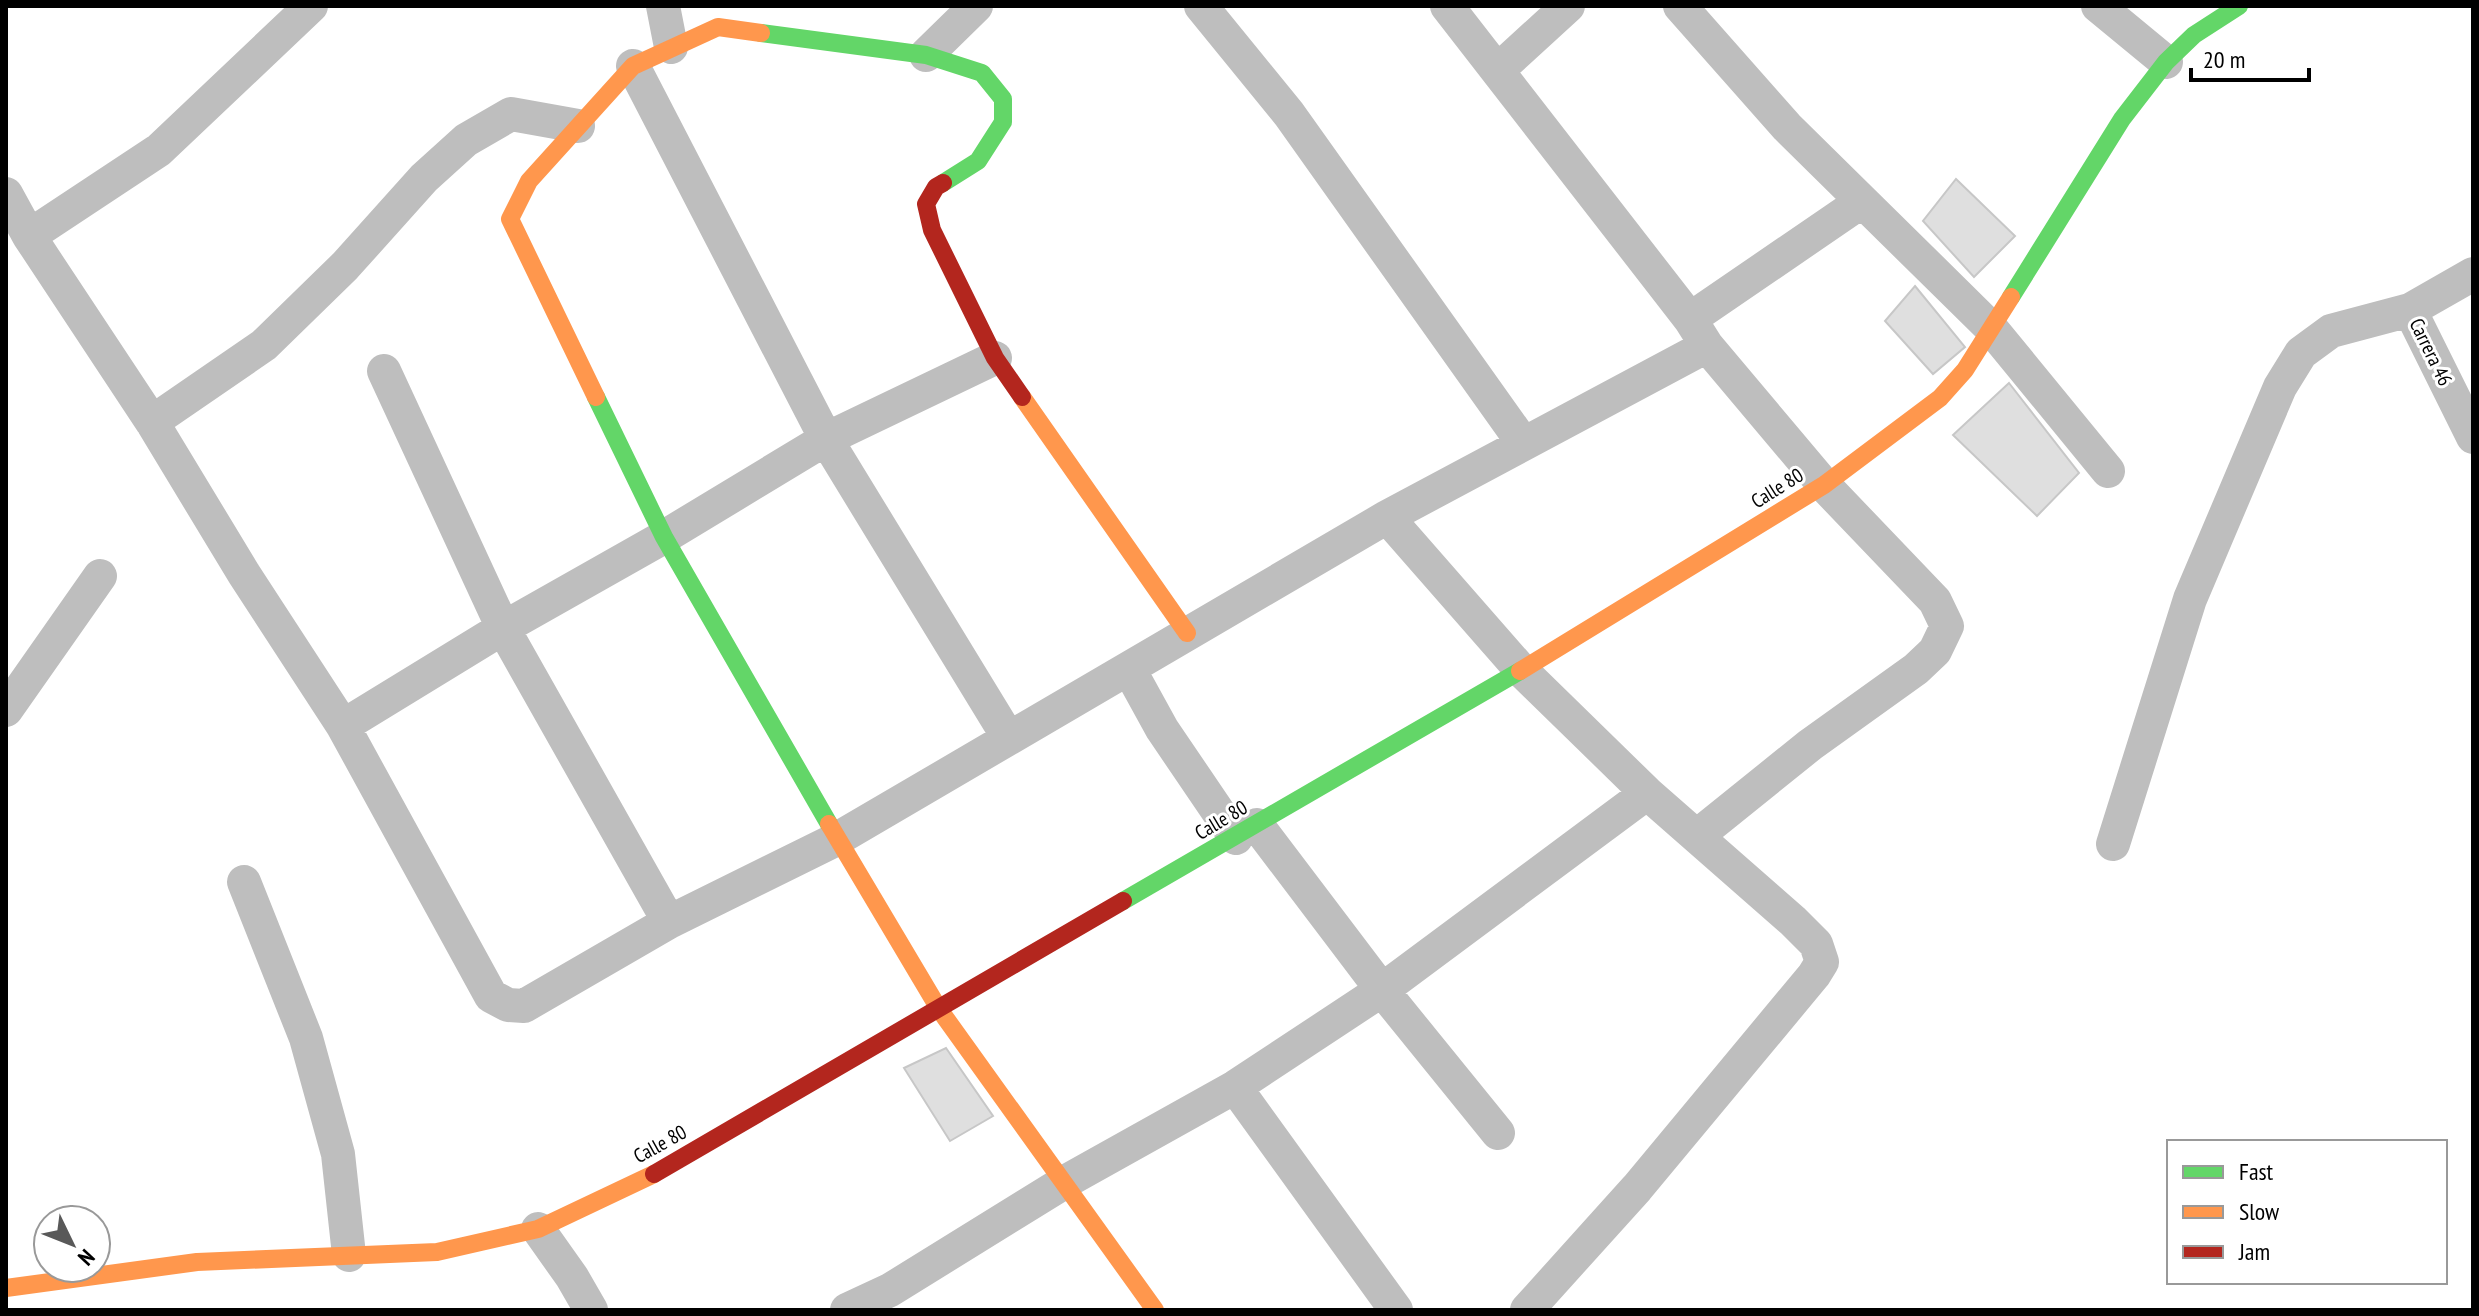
<svg xmlns="http://www.w3.org/2000/svg" width="2479" height="1316" font-family="'PT Sans Narrow',sans-serif">
<style>
.building{fill:#dfdfdf;stroke:#c7c7c7;stroke-width:2}
.lines{fill:none;stroke-linecap:round;stroke-linejoin:round}
.street{stroke:#bebebe;stroke-width:34}
.fast{stroke:#63d668;stroke-width:18}
.slow{stroke:#ff974d;stroke-width:18}
.jam{stroke:#b3261e;stroke-width:18}
.labels{text-anchor:middle;stroke-width:6;stroke-linejoin:round;paint-order:stroke}
.street-label{font-size:20px;fill:#000;stroke:#fff}
</style>
<rect width="100%" height="100%" fill="#fff"/>
<path class="building" d="M1956,179L2015,236L1974,277L1923,221Z
M1915,286L1965,347L1933,374L1885,321Z
M2009,383L2079,473L2037,516L1953,435Z
M946,1048L993,1116L950,1141L904,1068Z"/>
<g class="lines">
<path class="street" d="M663,6L671,47
M1201,6L1289,114L1523,443
M1447,6L1690,319L1707,346L1824,485L1935,601L1947,626L1935,651L1916,669L1810,745L1697,836
M1680,6L1787,127L1990,327L2108,471
M2098,6L2166,62
M926,55L976,6
M633,66L826,439L1008,737
M1498,70L1568,6
M6,194L29,236L152,422L244,574L343,726L491,996L508,1005L524,1006L669,922L837,839L1387,517L1707,346
M29,236L159,150L311,6
M2410,310L2473,437
M1690,319L1861,202
M384,371L503,628L669,922
M152,422L264,345L345,266L424,178L466,140L511,114L578,126
M1387,517L1521,670L1647,793L1793,921L1816,944L1822,962L1814,975L1637,1188L1527,1310
M1129,669L1162,729L1236,838
M6,710L100,576
M343,726L503,628L664,537L826,439L995,358
M1257,825L1382,990L1498,1133
M2113,844L2190,599L2280,387L2301,353L2331,331L2410,310L2473,274
M244,882L306,1038L338,1154L349,1255
M1235,1087L1396,1310
M538,1229L572,1277L591,1310
M847,1310L890,1290L1063,1183L1235,1087L1382,990L1647,793"/>
<path class="fast" d="M761,33L926,55L982,73L1003,99V122L978,161L943,183
M2011,297L2122,119L2166,62L2194,35L2239,6
M596,397L664,537L829,824
M1123,901L1520,671"/>
<path class="slow" d="M596,397L510,219L529,181L633,66L718,27L761,33
M1022,397L1187,633
M1520,671L1824,485L1940,398L1965,370L2011,297
M829,824L939,1009L1155,1310
M6,1288L197,1262L437,1252L538,1229L654,1174"/>
<path class="jam" d="M943,183L936,187L926,204L932,230L995,358L1022,397
M654,1174L1123,901"/>
</g>
<g class="labels">
<g class="street-label">
<text transform="translate(2431 352) rotate(64)" y="7">Carrera 46</text>
<text transform="translate(1777 488) rotate(-32)" y="7">Calle 80</text>
<text transform="translate(1221 820) rotate(-31)" y="7">Calle 80</text>
<text transform="translate(660 1144) rotate(-29)" y="7">Calle 80</text>
</g>
</g>
<rect width="2479" height="1316" fill="none" stroke="#000000" stroke-width="16"/>
<rect x="2167" y="1140" width="280" height="144" fill="#ffffff" stroke="#999999" stroke-width="2"/>
<rect x="2183" y="1166" width="40" height="12" fill="#63d668" stroke="#999999" stroke-width="2"/>
<text x="2239" y="1180" font-size="24" fill="#000000">Fast</text>
<rect x="2183" y="1206" width="40" height="12" fill="#ff974d" stroke="#999999" stroke-width="2"/>
<text x="2239" y="1220" font-size="24" fill="#000000">Slow</text>
<rect x="2183" y="1246" width="40" height="12" fill="#b3261e" stroke="#999999" stroke-width="2"/>
<text x="2239" y="1260" font-size="24" fill="#000000">Jam</text>
<g transform="translate(72 1244) rotate(133)"><circle r="38" fill="#ffffff" stroke="#999999" stroke-width="2"/>
<path d="M0-6L14 30L0 20L-14 30Z" fill="#595959"/>
<text y="-12" font-size="22" font-weight="bold" text-anchor="middle" fill="#000000">N</text>
</g>
<path d="M2191 68v12h118v-12" fill="none" stroke="#000000" stroke-width="4"/>
<text x="2203" y="68" font-size="24" fill="#000000" stroke="#ffffff" stroke-width="6" paint-order="stroke">20 m</text>
</svg>
